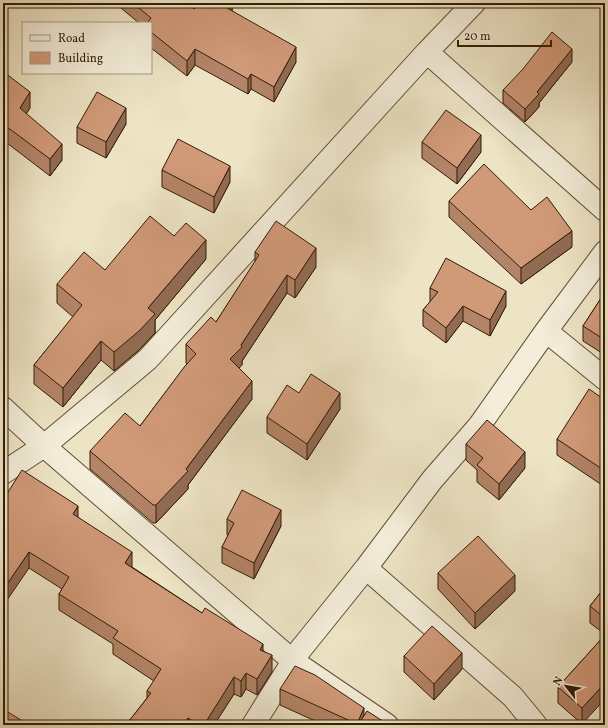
<svg xmlns="http://www.w3.org/2000/svg" width="608" height="728" font-family="Vollkorn,serif">
<style>
.lines{fill:none;stroke-linecap:round;stroke-linejoin:round}
.street-casing{stroke:#624e35;stroke-width:24}
.street{stroke:#f3edd9;stroke-width:22}
.wall{fill:#b38467;stroke:#331c05}
.shaded-wall{fill:#926b54;stroke:#331c05}
.building{fill:#d09978;stroke:#331c05}
</style>
<rect width="100%" height="100%" fill="#ede4c5"/>
<filter id="stains"><feTurbulence type="fractalNoise" baseFrequency=".005" numOctaves="4"/><feColorMatrix values="0 0 0 0 .2 0 0 0 0 .09 0 0 0 0 .02 0 0 0 .5 -.17"/></filter>
<radialGradient id="worn" r=".72"><stop offset=".6" stop-color="#630" stop-opacity="0"/><stop offset="1" stop-color="#630" stop-opacity=".3"/></radialGradient>
<g class="lines">
<g class="street-casing">
<path id="street" d="M427,52L605,210
M546,331L605,379
M3,408L44,446L293,661L387,725
M3,473L44,446L148,359L427,52L474,3
M366,568L513,697L536,725
M253,725L300,650L366,568L432,480L479,426L546,331L605,252"/>
</g>
<use href="#street" class="street"/>
</g>
<path class="wall" d="M115,3H187L194,9L232,3V11L296,62L274,102L251,89L248,94L195,65L187,76L151,48V23H139Z
M572,62L539,103V107L525,122L503,103V90Z
M3,76L30,108L26,113L62,160L50,176L3,140Z
M126,124L106,158L77,143V127Z
M422,142L481,152L457,184L422,158Z
M162,170L230,182L214,213L162,187Z
M449,201L531,210L572,247L521,284L449,217Z
M174,236L206,259L155,320V333L139,350L114,371L101,360L63,407L34,384V365L73,317L57,303V284L105,270Z
M255,252L316,267L295,298L287,293L242,361V365L239,368L252,399L188,485V489L156,523H153L90,469V451L140,426L187,364L186,363V344L216,322L255,262Z
M430,288L506,306L490,336L463,321L446,343L423,326V310L430,302Z
M605,292V355L583,341V326Z
M605,400V487L557,455V439Z
M340,409L307,460L267,433V417Z
M466,444L525,468L499,500L477,482V470L466,460Z
M3,500L78,517L132,567L202,613L263,651L272,672L257,695L246,689L241,697L234,694L214,725H126L147,698V691L154,681L113,654V644L59,610V594L62,589L29,568Z
M227,519L281,526L254,579L222,563V547L228,536L227,535Z
M438,573L515,591L475,629L438,589Z
M605,587V634L590,623V606Z
M605,635L582,724L558,703V687Z
M404,656L462,669L434,700L404,672Z
M280,689L364,716L389,725H324L280,705Z"/>
<path class="shaded-wall" d="M231,3H232V17L227,8Z
M296,47V62L274,102V87Z
M195,49V65L187,76V61Z
M572,49V62L539,103V107L525,122V109L537,92Z
M251,74V89L248,94V79Z
M30,92V108L20,124V108Z
M126,108V124L106,158V142Z
M481,135V152L457,184V168Z
M62,144V160L50,176V159Z
M230,166V182L214,213V197Z
M572,231V247L521,284V268Z
M206,240V259L155,320V333L139,350L114,371V352L148,308Z
M316,248V267L295,298V280Z
M287,275V293L242,361V365L230,378V359L241,345Z
M506,291V306L490,336V320Z
M463,306V321L446,343V328Z
M101,341V360L63,407V388Z
M252,381V399L188,485V489L156,523V505L186,469Z
M340,393V409L307,460V444Z
M525,452V468L499,500V484Z
M78,506V522L73,514Z
M281,510V526L254,579V563Z
M29,552V568L3,606V590Z
M132,552V568L125,563Z
M515,575V591L475,629V613Z
M263,644V661L260,650Z
M462,653V669L434,700V684Z
M272,655V672L257,695V679Z
M246,673V689L241,697V681Z
M234,677V694L214,725H204Z
M605,683V699L582,724V708Z
M364,708V724L363,725H357V724Z
M188,718V725H183Z
M21,720V725H18Z"/>
<path class="building" d="M133,3H187L194,9L199,3H231L227,8L296,47L274,87L251,74L248,79L195,49L187,61L151,32V23H147L151,18Z
M552,32L572,49L537,92L539,94L525,109L503,90L523,69Z
M5,73L30,92L20,108L62,144L50,159L3,124V76Z
M97,92L126,108L106,142L77,127Z
M446,110L481,135L457,168L422,142Z
M178,139L230,166L214,197L162,170Z
M484,164L531,210L547,197L572,231L521,268L449,201Z
M150,216L174,236L186,223L206,240L148,308L155,314L139,331L114,352L101,341L63,388L34,365L82,305L57,284L84,252L105,270Z
M276,221L316,248L295,280L287,275L241,345L242,347L230,359L252,381L186,469L188,471L156,505H153L90,451L125,413L140,426L185,366L196,354L186,344L211,317L216,322L259,255L255,252Z
M446,258L506,291L490,320L463,306L446,328L423,310L438,292L430,288Z
M605,292V340L583,326Z
M311,374L340,393L307,444L267,417L287,385L299,393Z
M589,389L605,400V471L557,439Z
M487,420L525,452L499,484L477,465L483,458L466,444Z
M22,470L78,506L73,514L132,552L125,563L202,613L205,608L263,644L260,650L272,655L257,679L246,673L241,681L234,677L204,725H199L188,718L183,725H126L151,693L147,691L161,669L113,638L118,631L59,594L69,577L29,552L3,590V500Z
M242,490L281,510L254,563L222,547L234,523L227,519Z
M478,536L515,575L475,613L438,573Z
M605,587V618L590,606Z
M432,626L462,653L434,684L404,656Z
M605,635V683L582,708L558,687Z
M295,666L315,675L364,708L357,724L280,689Z
M3,709L21,720L18,725H3Z
M367,711L389,725H358Z"/>
<rect width="608" height="728" fill="none" stroke="#ede4c5" stroke-width="16"/>
<rect x="4" y="4" width="600" height="720" fill="none" stroke="#331c05" stroke-width="2"/>
<rect x="8" y="8" width="592" height="712" fill="none" stroke="#331c05"/>
<rect x="22" y="22" width="130" height="52" fill="#f3edd9" stroke="#a69984"/>
<rect x="30" y="35" width="20" height="6" fill="#f3edd9" stroke="#a69984"/>
<text x="58" y="42" font-size="12" fill="#331c05">Road</text>
<rect x="30" y="52" width="20" height="12" fill="#d09978" stroke="#a69984"/>
<text x="58" y="62" font-size="12" fill="#331c05">Building</text>
<g transform="translate(566 686) rotate(301)" stroke="#f3edd9" stroke-width="3" paint-order="stroke">
<path d="M0-3L7 15L0 10L-7 15Z" fill="#331c05"/>
<text y="-6" font-size="11" font-weight="bold" text-anchor="middle" fill="#331c05">N</text>
</g>
<path d="M458 40v6h93v-6" fill="none" stroke="#331c05" stroke-width="2"/>
<text x="464" y="40" font-size="12" fill="#331c05" stroke="#f3edd9" stroke-width="3" paint-order="stroke">20 m</text>
<rect width="100%" height="100%" filter="url(#stains)"/>
<rect width="100%" height="100%" fill="url(#worn)"/>
</svg>
